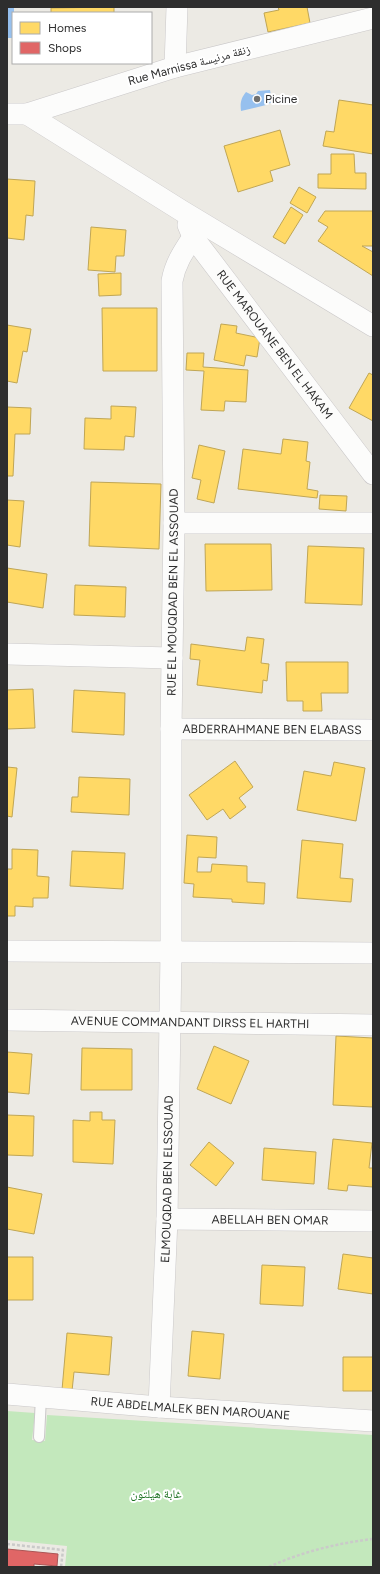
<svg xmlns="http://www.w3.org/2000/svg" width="380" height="1574" font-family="Figtree,'Noto Naskh Arabic',sans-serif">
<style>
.green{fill:#c3e8bc}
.water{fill:#96c0ee}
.homes{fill:#ffd966;stroke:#c0a655}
.shops{fill:#e06666;stroke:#ab5555}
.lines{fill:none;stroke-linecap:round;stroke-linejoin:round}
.service-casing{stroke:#cac8c9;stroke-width:12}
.minor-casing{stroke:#cac8c9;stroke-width:22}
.path{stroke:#cacac9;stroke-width:2.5;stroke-dasharray:3 2;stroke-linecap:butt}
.service{stroke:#fcfcfb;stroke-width:10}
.minor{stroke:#fcfcfb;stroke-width:21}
.poi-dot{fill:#70706e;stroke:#fff;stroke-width:1.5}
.labels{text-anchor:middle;stroke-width:4;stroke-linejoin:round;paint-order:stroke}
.street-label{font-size:12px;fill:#2e2e2e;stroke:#fff}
.poi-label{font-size:12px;fill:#2e2e2e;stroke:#fff;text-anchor:start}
.park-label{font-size:12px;fill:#19701e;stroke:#fff}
</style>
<rect width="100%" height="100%" fill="#eceae4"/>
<path class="green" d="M7,1411L35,1413L32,1440L45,1441L47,1415L373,1435V1567H65L67,1546L7,1540Z"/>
<path class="water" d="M7,7H14V13H13V38H7Z
M270,90L272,102L266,105L241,111C240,103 241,98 246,92L252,95L256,94L258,91Z"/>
<path class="homes" d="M114,7V13H51V8Z
M278,7H307L310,23L268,32L264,13L279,10Z
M339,100L373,105V154L323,146L326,131L334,132Z
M280,130L290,165L270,171L273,181L238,192L224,146Z
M331,154H354L355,173H366V189L318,188V174H331Z
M7,179L35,181L33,216L26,215L24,240L7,238Z
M299,187L316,197L307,213L290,203Z
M291,207L303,215L285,244L273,237Z
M325,211H373V246H362L373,252V276L318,241L328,227L318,221Z
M91,227L126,230L124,256H116L115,272L88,270Z
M121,273V295L99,296L98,274Z
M102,308H157V371H103Z
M221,324L237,326L236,333L260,338L257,357L246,355L244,366L214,360Z
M7,325L31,329L27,352L23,351L17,383L7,381Z
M187,353H204L203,367L248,370L246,402L225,401L224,411L201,410L204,371L186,370Z
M369,373L373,375V421L349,408Z
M111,406L136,407L134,437L125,436L124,450L84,449L85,418L111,419Z
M7,407L31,408L30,434H15L13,476H7Z
M283,439L308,442L306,461L310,462L307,489L318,491L317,498L238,489L243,449L281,454Z
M199,445L225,451L214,503L197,499L201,480L192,478Z
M91,482L161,484L159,549L89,546Z
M320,495L347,496L346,511L319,509Z
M7,500L24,501L20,547L7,545Z
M205,544H271L272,590L206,591Z
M308,546L364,548L362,605L305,603Z
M7,568L47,574L43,608L7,602Z
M75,585L126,587L125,617L74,615Z
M247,637L264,639L261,663L269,664L267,681L263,680L262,693L197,685L200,660L190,659L191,644L245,651Z
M286,662H348V693H321L322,711H303V701H287Z
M33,689L35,728L7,729V690Z
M74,690L125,693L124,735L72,732Z
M235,761L253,787L239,798L246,807L230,819L223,809L207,820L189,795Z
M334,762L365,768L356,821L297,810L304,771L331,776Z
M7,767L17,768L12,817L7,816Z
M79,777L130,779L129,815L71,812L72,797H78Z
M187,835L217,837L216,858L198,857L197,872H211L212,864L247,866V882L265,883L264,904L232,902V899L193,897L194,884L184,883Z
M302,840L343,844L340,878L353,879L351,902L297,898Z
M12,849L38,850L37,876L49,877L48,898H33V907L15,906V916H7V869H12Z
M72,851L125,853L123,889L70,886Z
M336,1036L373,1038V1107L333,1105Z
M214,1046L249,1061L231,1104L197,1089Z
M82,1048L132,1049V1090H81Z
M7,1052L32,1054L29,1094L7,1092Z
M90,1112H102V1120H115L113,1164L73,1162V1120L90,1121Z
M7,1115L34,1116L33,1156L7,1155Z
M333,1139L372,1143L369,1168H373V1187L348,1185L347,1191L328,1189Z
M209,1142L234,1163L216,1186L190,1165Z
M264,1148L316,1152L314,1184L262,1180Z
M7,1187L42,1194L34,1234L7,1229Z
M343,1254L373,1258V1294L338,1289Z
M7,1257H33V1300H7Z
M262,1265L305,1267L303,1306L260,1304Z
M192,1331L224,1334L220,1379L188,1376Z
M67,1333L112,1337L109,1375L74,1372L72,1391L62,1390Z
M343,1357H373V1391H343Z"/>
<path class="shops" d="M7,1549L58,1554L57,1566L34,1564V1567H7Z"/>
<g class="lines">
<g class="service-casing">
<path id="service" d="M39,1437L41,1397"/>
</g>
<g class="minor-casing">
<g id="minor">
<path d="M175,67L177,7"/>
<path d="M7,114H27L175,67L373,18"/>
<path d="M27,114L182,211L373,326"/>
<path id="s1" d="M188,225L193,237L373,474"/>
<path d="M174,523H373"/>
<path d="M7,654L172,658"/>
<path id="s2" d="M171,729L373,730"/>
<path d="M7,951L373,953"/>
<path id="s3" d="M7,1020L373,1025"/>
<path id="s4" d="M167,1219L373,1221"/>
<path id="s5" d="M7,1394L159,1407L373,1421"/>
<path id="s6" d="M159,1407L167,1219L171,952V729L174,523L172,281C175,264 183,252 193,237"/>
</g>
</g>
<path class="path" d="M7,1544L63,1550L61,1567
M39,1567H40
M269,1567C301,1552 338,1543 373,1539"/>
<use href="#service" class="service"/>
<use href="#minor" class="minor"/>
</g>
<circle class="poi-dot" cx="257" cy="99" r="4"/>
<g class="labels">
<g class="street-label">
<text transform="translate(189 65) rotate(-15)" y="4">Rue Marnissa زنقة مرنيسة</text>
<text dy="4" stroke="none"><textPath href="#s1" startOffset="148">RUE MAROUANE BEN EL HAKAM</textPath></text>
<text dy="4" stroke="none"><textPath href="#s6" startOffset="815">RUE EL MOUQDAD BEN EL ASSOUAD</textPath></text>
<text dy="4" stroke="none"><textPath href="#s2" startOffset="101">ABDERRAHMANE BEN ELABASS</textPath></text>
<text dy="4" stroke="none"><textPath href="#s3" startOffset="183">AVENUE COMMANDANT DIRSS EL HARTHI</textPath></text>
<text dy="4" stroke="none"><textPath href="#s6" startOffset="228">ELMOUQDAD BEN ELSSOUAD</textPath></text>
<text dy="4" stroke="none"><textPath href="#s4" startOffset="103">ABELLAH BEN OMAR</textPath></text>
<text dy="4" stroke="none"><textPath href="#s5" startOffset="184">RUE ABDELMALEK BEN MAROUANE</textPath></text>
</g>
<g class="poi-label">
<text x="265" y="103">Picine</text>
</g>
<g class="park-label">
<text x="156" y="1498">غابة هيلتون</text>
</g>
</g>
<rect width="380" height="1574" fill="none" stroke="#2e2e2e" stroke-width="16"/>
<rect x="12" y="12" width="140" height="52" fill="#ffffff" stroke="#ababab"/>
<rect x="20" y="22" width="20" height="12" fill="#ffd966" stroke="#ababab"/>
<text x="48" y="32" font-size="12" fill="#2e2e2e">Homes</text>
<rect x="20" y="42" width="20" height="12" fill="#e06666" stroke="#ababab"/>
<text x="48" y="52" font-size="12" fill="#2e2e2e">Shops</text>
</svg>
